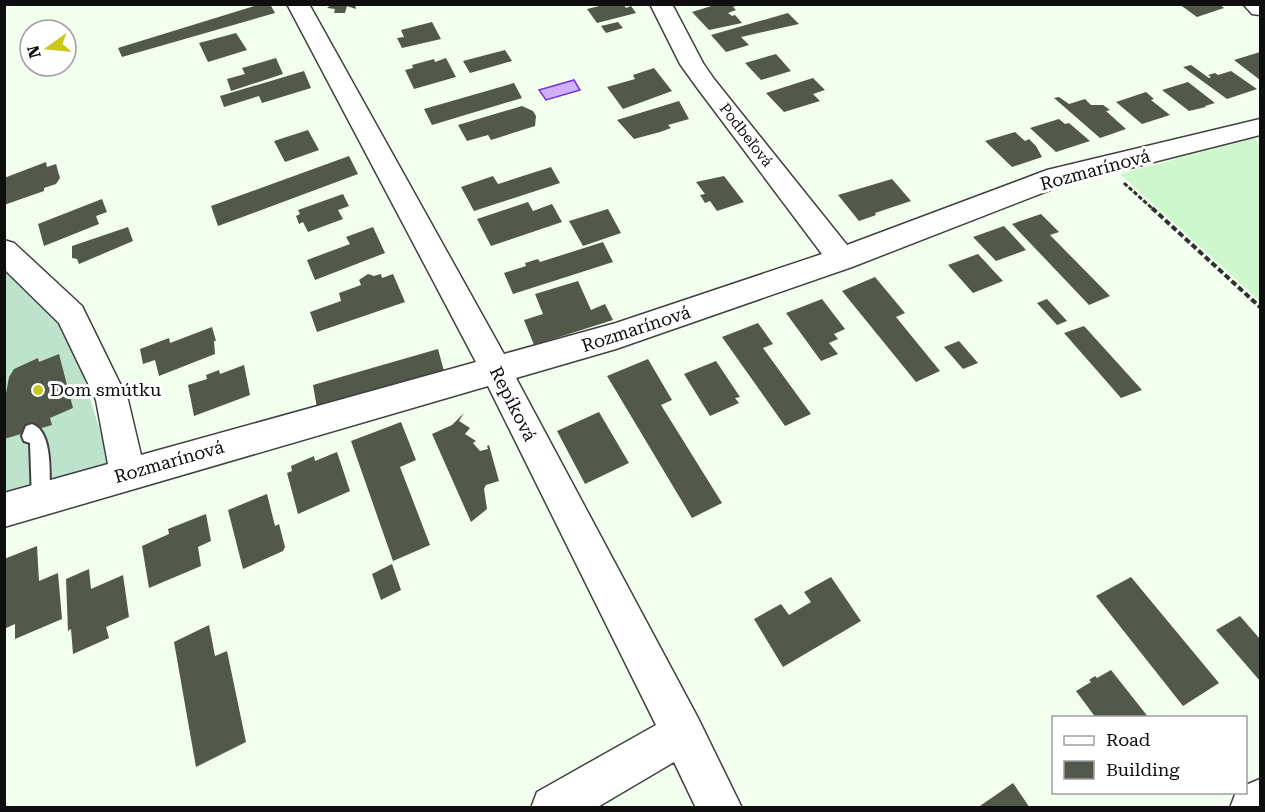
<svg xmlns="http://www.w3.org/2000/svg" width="1265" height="812" font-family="'Roboto Serif',serif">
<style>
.farmland{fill:#cff7cd}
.cemetery{fill:#bee3cc}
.water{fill:#cfb0fb;stroke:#7a31d7;stroke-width:1.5}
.building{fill:#52584a}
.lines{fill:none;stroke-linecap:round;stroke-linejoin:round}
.service-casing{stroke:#414141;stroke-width:4}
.minor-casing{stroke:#414141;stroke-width:3}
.path-far1{stroke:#303030;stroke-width:3;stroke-dasharray:4.5 2;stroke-linecap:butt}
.path{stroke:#303030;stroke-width:4;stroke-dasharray:6 3;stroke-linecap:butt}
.service{fill:#fff;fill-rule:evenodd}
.minor{fill:#fff;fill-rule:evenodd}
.poi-dot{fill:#c9c81b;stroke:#fff;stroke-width:2}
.labels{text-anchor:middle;stroke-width:6;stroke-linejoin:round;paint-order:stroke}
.far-street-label{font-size:15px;fill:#0e0e0e;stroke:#fff}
.street-label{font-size:18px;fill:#0e0e0e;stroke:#fff}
.poi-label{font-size:18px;fill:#0e0e0e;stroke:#fff;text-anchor:start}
</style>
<rect width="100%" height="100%" fill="#f2ffef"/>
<path class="farmland" d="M1253,138L1260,144V301L1120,174Z"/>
<path class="cemetery" d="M4,262L66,321L110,463L4,496Z"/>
<path class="water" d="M574,80L580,90L546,100L539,90Z"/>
<path class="building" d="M261,4H270L275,13L122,57L118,48Z
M332,4H355L356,9L347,6L345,13H334L335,9L327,8Z
M718,4H740L733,7L736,10L728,13L732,16L735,15L742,23L709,30L692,12Z
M1179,4H1219L1224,8L1197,17Z
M604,5H624L626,8L631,6L636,13L597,23L587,9Z
M788,13L799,24L741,37L749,45L726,52L711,35Z
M432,22L441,39L402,48L397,38L404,37L401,30Z
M618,22L623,28L606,33L601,26Z
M236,33L247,50L208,62L199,43Z
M505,50L512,61L470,73L463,61Z
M1260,52V80L1234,60Z
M776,54L791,71L761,80L745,63Z
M276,58L283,74L231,91L227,79L245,74L242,68Z
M446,58L456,77L414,89L405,70L413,68L412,65L434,59L435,62Z
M1191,65L1209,78L1211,77L1208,75L1215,73L1218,75L1231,71L1257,89L1227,99L1183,67Z
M654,68L672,91L623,109L607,87L635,79L633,75Z
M304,71L311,88L262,103L259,96L224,107L220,96Z
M813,78L825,90L813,94L820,101L784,112L766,93Z
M1188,82L1215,103L1205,106L1206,107L1189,111L1162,90Z
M514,83L522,98L432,125L424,109Z
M1146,92L1154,99L1151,100L1170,115L1142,124L1116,102Z
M1059,97L1069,104L1085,99L1091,105H1103L1110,110L1106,111L1126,129L1100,138L1054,98Z
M679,101L689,119L668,125L671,128L660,132L634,139L617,120Z
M522,106L533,111L536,116L535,126L491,140L488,135L467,141L458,125Z
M1059,119L1065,124L1069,123L1090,141L1056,152L1030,128Z
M308,130L319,150L285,162L274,141Z
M1015,132L1025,141L1029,139L1036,146L1042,157L1012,167L985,141Z
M349,156L358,174L218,226L211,206Z
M46,162L47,167L56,164L60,178L56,184L44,188V191L4,205V178Z
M551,167L560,183L474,211L461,187L493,176L498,184Z
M724,176L744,202L717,211L710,201L705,203L700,195L705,194L696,182Z
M892,179L911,201L875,213L876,215L859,221L838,195Z
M343,194L349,206L338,210L343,219L308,232L303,222L299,224L296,216L300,214L298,210Z
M102,199L107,212L96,216L99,224L44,246L38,224Z
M528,202L533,211L552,204L562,222L491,246L477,219Z
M608,209L621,233L583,246L569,221Z
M1041,214L1059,232L1050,235L1110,296L1089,305L1012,224Z
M1004,226L1026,250L996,261L973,237Z
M128,227L133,241L79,264L77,259L72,258V246Z
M373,227L385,253L315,280L307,260L350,244L346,237Z
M603,242L613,262L513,294L504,273L526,266L525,263L538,259L540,262Z
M978,254L1003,281L973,293L948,265Z
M368,274L374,276L381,274L382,278L393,274L405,302L317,332L310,312L341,301L339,293L361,285L359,280Z
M875,277L905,313L896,317L940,371L916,382L842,291Z
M578,281L591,310L605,304L613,320L534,345L524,320L543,314L535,294Z
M822,299L845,329L834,334L838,339L829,343L838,354L821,361L786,313Z
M1047,299L1067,321L1057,325L1037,303Z
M758,323L773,344L763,348L811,414L785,426L722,337Z
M1084,326L1142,390L1121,398L1064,333Z
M212,327L216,341H214L215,354L159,376L155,360L143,364L140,349L169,338L170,343Z
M959,341L978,363L963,369L944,347Z
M438,349L444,371L317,408L313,385Z
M59,354L73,408L50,418L52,425L4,439V404L9,377L14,369L38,358L39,362Z
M648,359L672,400L661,405L722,503L692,518L607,376Z
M716,361L740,397L735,398L739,403L710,416L684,374Z
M244,365L250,395L194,416L188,385L207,379L206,375L219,370L220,374Z
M599,412L629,463L585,484L557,431Z
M464,413L459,421L470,428L465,434L476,441L473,443L480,451L488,449L487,446L489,445L499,481L486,485L484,489L487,509L471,522L432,434L452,425Z
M401,422L416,460L400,467L430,545L393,561L351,441Z
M337,452L350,491L298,514L287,473L292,471L291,466L314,456L315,461Z
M267,494L275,526L279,524L285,547L283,551L243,569L228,510Z
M206,514L211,541L198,547L201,566L149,588L142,546L169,534L168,529Z
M37,546L39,581L58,573L62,619L15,639V624L4,629V559Z
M392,564L401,590L381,600L372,574Z
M89,569L91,589L123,575L129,617L106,627L109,638L73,654L71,629L68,631L66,579Z
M831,577L861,621L783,667L754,619L781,604L789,615L811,602L804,592Z
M1131,577L1219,683L1183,706L1096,596Z
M1240,616L1260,639V681L1216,630Z
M209,625L215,656L227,651L246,742L196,767L174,642Z
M1111,670L1149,718H1096L1076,691L1091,682L1089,680L1095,676L1097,678Z
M1013,783L1030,808H977L990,799Z"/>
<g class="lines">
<g class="service-casing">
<path id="service" d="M32,424C54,432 49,477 50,499L47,505L41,507L35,505L32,499L30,443L24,441L22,436L26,426Z"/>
</g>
<g class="minor-casing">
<path id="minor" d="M287,4H309L504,354L616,323L822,254L698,89L680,64L650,4H672L703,63L714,79L847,245L1047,170L1260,119V135L1063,185L852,267L616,349L516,378L698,718L742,808H696L674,762L596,808H531L537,792L656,725L488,386L4,527V493L108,464L96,400L59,323L4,269V240L14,243L82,306L128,400L141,455L476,362Z
M1243,4H1260V15L1252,14Z
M1260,779V808H1230L1236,792H1246V785Z"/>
</g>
<path class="path-far1" d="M1124,183L1154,210"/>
<path class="path" d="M1152,208L1260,307"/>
<use href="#service" class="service"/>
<use href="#minor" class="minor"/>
</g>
<circle class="poi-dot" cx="38" cy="390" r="6"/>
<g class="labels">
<g class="far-street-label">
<text transform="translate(746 135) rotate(52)" y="5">Podbeľová</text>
</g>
<g class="street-label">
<text transform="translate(1095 170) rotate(-15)" y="6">Rozmarínová</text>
<text transform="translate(636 329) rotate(-18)" y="6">Rozmarínová</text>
<text transform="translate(513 404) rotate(63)" y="6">Repíková</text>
<text transform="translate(169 462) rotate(-16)" y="6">Rozmarínová</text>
</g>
<g class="poi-label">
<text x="50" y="396">Dom smútku</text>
</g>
</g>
<rect width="1265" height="812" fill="none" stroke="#0e0e0e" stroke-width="12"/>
<rect x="1052" y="716" width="195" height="78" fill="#ffffff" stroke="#9f9f9f" stroke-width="1.5"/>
<rect x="1064" y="736" width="30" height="9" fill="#ffffff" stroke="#9f9f9f" stroke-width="1.5"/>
<text x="1106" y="746" font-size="18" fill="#0e0e0e">Road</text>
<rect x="1064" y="761" width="30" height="18" fill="#52584a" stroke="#9f9f9f" stroke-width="1.5"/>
<text x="1106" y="776" font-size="18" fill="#0e0e0e">Building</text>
<g transform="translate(48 48) rotate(255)"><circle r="28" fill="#ffffff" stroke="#9f9f9f" stroke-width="1.5"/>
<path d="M0-4.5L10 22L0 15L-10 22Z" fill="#c9c81b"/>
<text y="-9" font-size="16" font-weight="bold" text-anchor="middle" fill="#0e0e0e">N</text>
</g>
</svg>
